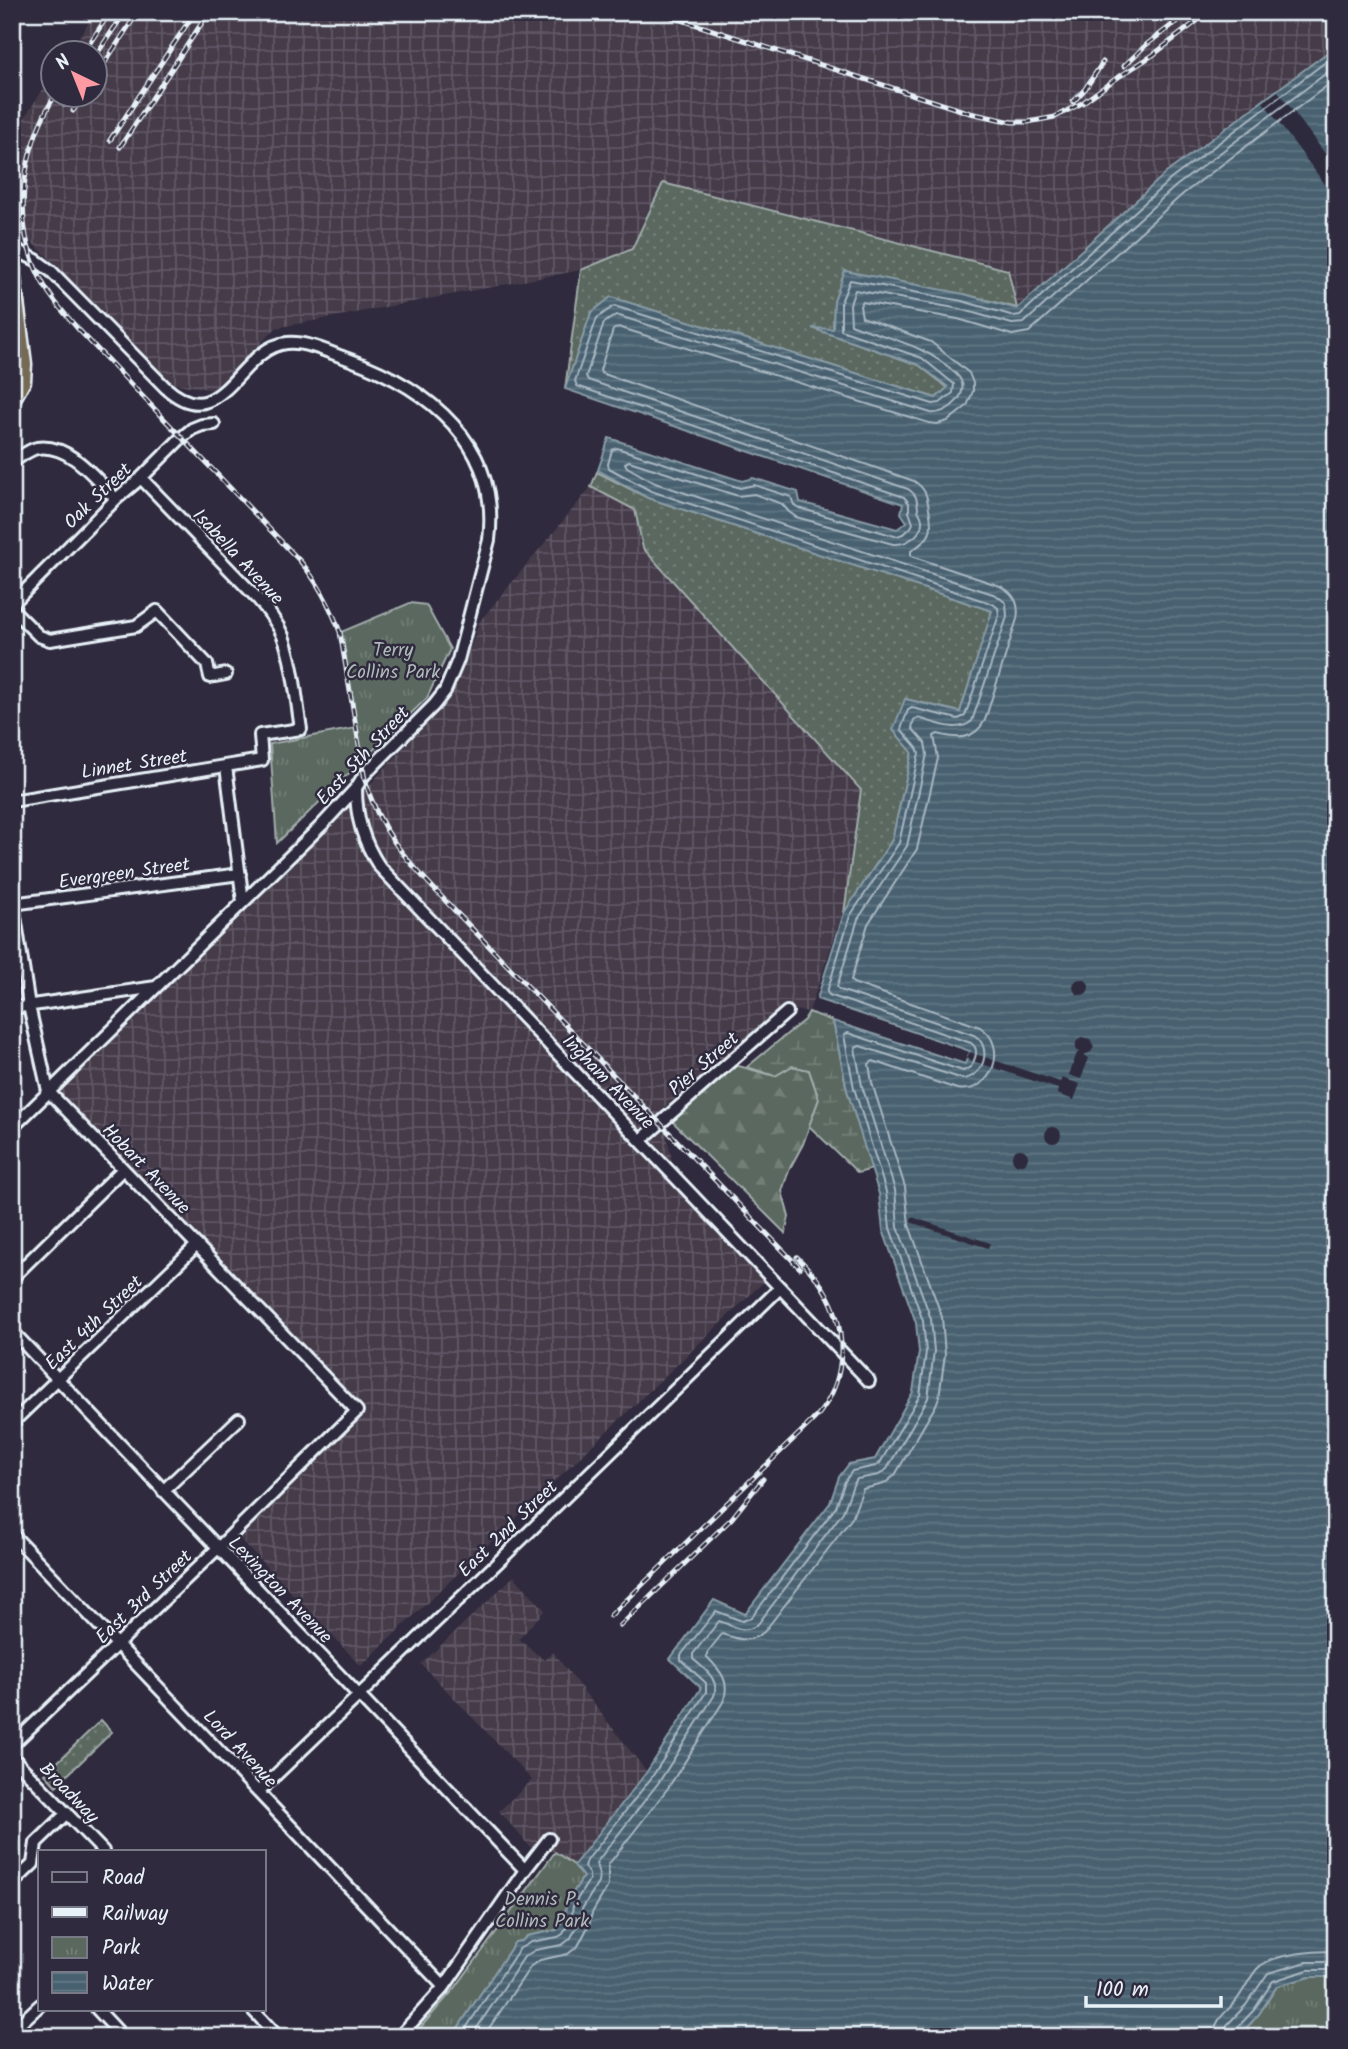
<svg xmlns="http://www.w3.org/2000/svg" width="1348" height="2049" font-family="Kalam,sans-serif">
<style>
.industrial{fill:url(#industrial-grid)}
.grass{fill:url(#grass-dots);stroke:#a1acab;stroke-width:2}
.forest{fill:url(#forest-firs);stroke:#a1acab;stroke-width:2}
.wetland{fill:url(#wetland-marsh);stroke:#a1acab;stroke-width:2}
.park{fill:url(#park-tufts);stroke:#a1acab;stroke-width:2}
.water{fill:url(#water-rules);stroke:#889ba6;stroke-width:2}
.pier{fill:#2f2a3d}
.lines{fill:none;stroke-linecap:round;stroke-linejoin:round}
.shore{stroke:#a8b7c2;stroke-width:2}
.minor-casing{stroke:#e8f1f8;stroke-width:16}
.highway-casing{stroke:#e8f1f8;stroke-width:21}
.minor{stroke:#2f2a3d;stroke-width:10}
.highway{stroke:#766a55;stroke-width:16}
.rail-casing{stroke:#e8f1f8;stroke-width:5}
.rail{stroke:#2f2a3d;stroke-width:2.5;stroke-dasharray:8;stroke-linecap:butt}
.labels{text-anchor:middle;stroke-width:5;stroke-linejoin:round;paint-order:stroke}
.street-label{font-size:19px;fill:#e8f1f8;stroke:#2f2a3d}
.park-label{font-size:19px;fill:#afbaba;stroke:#2f2a3d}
</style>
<defs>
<pattern id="industrial-grid" width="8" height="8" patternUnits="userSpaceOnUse" patternTransform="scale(1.75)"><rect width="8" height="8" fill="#453a4a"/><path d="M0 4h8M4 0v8" fill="none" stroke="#605765"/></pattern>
<pattern id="grass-dots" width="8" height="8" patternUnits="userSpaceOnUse" patternTransform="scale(1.75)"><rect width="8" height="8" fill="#5a685e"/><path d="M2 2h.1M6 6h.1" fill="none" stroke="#727e76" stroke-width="1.8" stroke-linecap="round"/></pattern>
<pattern id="forest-firs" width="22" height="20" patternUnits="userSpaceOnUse" patternTransform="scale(1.75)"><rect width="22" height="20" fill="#5a685e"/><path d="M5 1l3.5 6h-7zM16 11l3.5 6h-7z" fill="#727e76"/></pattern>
<pattern id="wetland-marsh" width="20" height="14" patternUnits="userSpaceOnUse" patternTransform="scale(1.75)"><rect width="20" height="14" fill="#5a685e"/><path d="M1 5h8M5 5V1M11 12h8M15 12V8" fill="none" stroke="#727e76"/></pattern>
<pattern id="park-tufts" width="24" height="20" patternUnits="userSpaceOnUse" patternTransform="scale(1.75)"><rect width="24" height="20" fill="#5a685e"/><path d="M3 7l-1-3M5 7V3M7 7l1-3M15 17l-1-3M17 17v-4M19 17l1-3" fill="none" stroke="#727e76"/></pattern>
<pattern id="water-rules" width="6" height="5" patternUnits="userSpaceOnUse" patternTransform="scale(1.75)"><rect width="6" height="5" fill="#486170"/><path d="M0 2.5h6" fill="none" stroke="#627885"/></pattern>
</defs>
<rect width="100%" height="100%" fill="#2f2a3d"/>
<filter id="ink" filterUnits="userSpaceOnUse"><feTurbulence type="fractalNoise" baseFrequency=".0143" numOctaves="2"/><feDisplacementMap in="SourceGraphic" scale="14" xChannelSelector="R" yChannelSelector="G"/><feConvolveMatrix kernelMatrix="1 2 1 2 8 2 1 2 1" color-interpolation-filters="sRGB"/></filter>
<g filter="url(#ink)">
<path class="industrial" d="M96,12H1336V46L1166,173L1016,309L1008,270L663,183L632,249L581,270L276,328L213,390L171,383L51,260L29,240L12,230V136L52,76V94H94V52H69Z
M591,487L635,510L643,548L861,791L845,906L809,1012L782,1009L662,1109L674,1171L771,1275L361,1666L234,1533L358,1411L50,1089L262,892L365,790L438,710L462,671L479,622Z
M514,1576L545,1610L519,1639L544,1660L553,1652L647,1772L574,1865L555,1852L530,1847L499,1811L532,1780L421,1664Z"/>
<path class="grass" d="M663,183L1008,270L1017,308L964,294L834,301L833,330L816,329L919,365L948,388L936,398L611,297L591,313L565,389L581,270L632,249Z
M597,472L648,498L993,611L960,712L906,699L912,752L892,840L844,913L861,790L643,548L635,510L591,487Z
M101,1720L112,1732L56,1786L45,1774Z"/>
<path class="forest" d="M735,1065L775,1076L792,1066L809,1070L819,1099L803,1144L789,1170L782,1191L789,1217L785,1233L672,1121Z"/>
<path class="wetland" d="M809,1012L833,1021L847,1090L872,1169L858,1173L809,1126L819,1099L809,1070L792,1066L775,1076L747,1067L804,1020Z"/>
<path class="park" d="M410,603L426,605L450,649L427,698L277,843L270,744L356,728L355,711L341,632Z
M555,1852L574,1865L583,1877L566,1904L565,1916L557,1930L527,1936L522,1941L515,1942L452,2037H412L455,1988Z
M1309,1977H1336V2037H1238L1259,2014L1277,1986Z"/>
<path class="water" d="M1336,46V1977H1309L1277,1986L1259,2014L1238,2037H452L515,1942L522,1941L527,1936L557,1930L565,1916L566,1904L583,1877L574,1865L646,1773L701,1688L670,1659L714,1600L745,1614L830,1503L839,1477L849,1464L875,1459L913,1392L919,1352L916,1323L883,1230L879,1194L847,1090L833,1021L965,1064L970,1051L817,999L844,913L892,840L912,752L893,730L905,699L960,712L992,611L648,498L598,470L609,438L742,481L753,478L798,492L800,502L897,529L907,522L901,513L903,504L565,389L591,313L611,297L936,398L948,387L919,365L812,328L833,329L834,301L845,271L964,294L1017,309L1166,173Z"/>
<path class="pier" d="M1278,91L1336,168V199L1263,102Z
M1073 987a8 8 0 1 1 16 0a8 8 0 1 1-16 0Z
M1081,1037L1090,1039L1094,1047L1091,1052L1084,1055L1089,1058L1081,1079L1069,1075L1077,1053H1079L1076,1049V1042Z
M969,1052L1060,1082L1062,1078L1080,1084L1074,1100L1057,1094L1058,1089L967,1059Z
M1045 1135a8 8 0 1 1 16 0a8 8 0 1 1-16 0Z
M1012 1157a8 8 0 1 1 16 0a8 8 0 1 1-16 0Z
M912,1217L990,1243L988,1248L910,1222Z"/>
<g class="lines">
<path class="shore" d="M460,2037L519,1949L531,1942L558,1937L563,1934L571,1919L573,1906L589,1880V1874L584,1867L585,1863L652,1777L706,1692V1683L681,1660V1655L716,1611L742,1621L751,1618L836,1507L845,1481L852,1471L876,1466L880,1463L920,1395L926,1352L923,1321L890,1228L886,1192L854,1088L844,1035L848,1033L963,1071L971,1067C975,1059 980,1049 971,1043L829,995L827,992L850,916L899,843L919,753L917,748L901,729L908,710L912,708L958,719L965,716L999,615L998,608L993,604L651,491L609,468L608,464L612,450L617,448L740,488L754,485L791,497L794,505L799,508L895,536C902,536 911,530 913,523L909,512V503L904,497L577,386L575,381L597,318L614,306L933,404L940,403L953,393L954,384L922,358L841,330V302L850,280L962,301L1014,316L1020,315L1171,179L1336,54
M471,2037L524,1957L535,1950L562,1945L570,1939L580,1922L582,1909L598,1883L599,1875L596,1863L659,1782L714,1696C720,1679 705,1670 693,1659V1654L719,1621C733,1625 743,1636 758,1624L843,1512L853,1485L857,1479L879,1475L887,1469L928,1398L934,1351L931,1319L898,1227L895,1190L862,1086L855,1048L860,1046L963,1079C984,1077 993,1047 974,1035L840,990L837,987L858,919L907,846L927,754L925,743L912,728L914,720L918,718C934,722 958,734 972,721L1007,617L1006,603L996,595L655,483L627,467L625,463L629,461L738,496L754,494L782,504L789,512L796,517L893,544C906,545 923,535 922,520C921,513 919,515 918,509C917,499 917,495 908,489L588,380L586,376L604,323L616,315L931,413C948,415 974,392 957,375C928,345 888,339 851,324L850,304L855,290L960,309L1012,324L1024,323L1176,186L1336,66
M483,2037L531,1966L540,1960L568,1954L578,1946L589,1925L592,1913L608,1886V1865L668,1788L723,1702C731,1682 721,1671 707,1657V1653L722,1634C738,1639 749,1644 764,1632L852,1518L863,1489L884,1484L895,1475L936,1405L939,1397L945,1355L942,1317L909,1225L905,1187L872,1083L869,1064L873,1061L957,1089C992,1095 1010,1046 980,1027L853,983L851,980L868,924L917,849L938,758L934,736L938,734C957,739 974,741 985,720L1017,619C1020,604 1014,593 1000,586L911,556V551C931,538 934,532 929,509C927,496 926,489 914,481L601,373L600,370L613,330L618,327L929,423L937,424L948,421L967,406L973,391V383L969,373L931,342L862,317L860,306L862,302L958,319L1012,335L1029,332L1183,194L1336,79
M1214,2037C1214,2019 1226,2013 1236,2001C1244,1991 1249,1978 1257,1969C1272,1953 1315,1951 1336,1951
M1224,2037L1227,2025L1246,2005L1268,1973L1307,1962H1336
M1233,2037L1235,2030L1254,2010L1273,1981L1308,1970H1336"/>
<g class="minor-casing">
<path id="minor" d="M12,248L36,260L51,271L165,387C222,439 238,347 287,343C307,341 330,353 348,359C429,388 501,445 489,540L458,660L445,691L434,705L364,775L356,788L322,825L12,1128
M12,462C20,457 28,450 37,448C70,443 96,479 116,499
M12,604L116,499L141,478L181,438L192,429L202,425L214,424
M12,609L39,636L50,640L136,626L157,611L207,664L210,677L226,674
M226,766L243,902
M356,788C356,818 363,841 379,866L869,1381
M12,801L262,760L260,735L301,729C296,699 294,665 283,636C277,622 268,611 258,599L141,478
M12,897L29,1006L48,1091L357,1411L218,1548L12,1745
M12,904L240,874
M12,1008L156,987
M641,1140L787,1012
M12,1278L123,1169
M12,1331L525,1870
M12,1423L197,1245
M163,1491L239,1419
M12,1534L444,1987
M12,1757L103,1851
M258,1792L494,1566L780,1288
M12,1884L33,1864L36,1843L67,1813
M97,2009L123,2037
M252,2009L278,2037
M12,2031L40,2005
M399,2037L444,1987L525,1870L549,1839"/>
</g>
<g class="highway-casing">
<path id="highway" d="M12,278L23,364L22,381L12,398"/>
</g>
<use href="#minor" class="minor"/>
<use href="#highway" class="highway"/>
<g class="rail-casing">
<path id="rail" d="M657,12L970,113L1012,122H1028L1055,117L1082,103L1114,80L1153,55L1197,21
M84,52L110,12
M94,58L125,12
M1124,66L1146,45L1189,12
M94,79L138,12
M56,94C24,144 12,214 36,269C46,293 62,311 79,330L300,561C318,582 330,605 340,632L365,780C381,838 414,867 454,910L800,1268
M1073,102L1085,89L1103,62
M64,105L71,94
M73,111L84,94
M110,140L195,12
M120,147L209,12
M610,1616L806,1427C811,1422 817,1417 821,1411C847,1377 847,1327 825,1291C818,1278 807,1267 797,1257
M620,1626L732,1518L763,1479"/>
</g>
<use href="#rail" class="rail"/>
</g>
</g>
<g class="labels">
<g class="street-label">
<text transform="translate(97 495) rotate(-44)" y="7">Oak Street</text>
<text transform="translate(239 556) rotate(47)" y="7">Isabella Avenue</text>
<text transform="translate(362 755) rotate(-47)" y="7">East 5th Street</text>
<text transform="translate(134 763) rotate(-9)" y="7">Linnet Street</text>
<text transform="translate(124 872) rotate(-8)" y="7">Evergreen Street</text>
<text transform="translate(703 1063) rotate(-41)" y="7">Pier Street</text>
<text transform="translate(609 1081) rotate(46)" y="7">Ingham Avenue</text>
<text transform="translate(147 1168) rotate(46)" y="7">Hobart Avenue</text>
<text transform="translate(93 1322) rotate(-44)" y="7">East 4th Street</text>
<text transform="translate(507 1528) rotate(-44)" y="7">East 2nd Street</text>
<text transform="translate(281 1589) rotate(46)" y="7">Lexington Avenue</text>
<text transform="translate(143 1596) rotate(-44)" y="7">East 3rd Street</text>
<text transform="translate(241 1748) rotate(47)" y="7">Lord Avenue</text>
<text transform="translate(70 1792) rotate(46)" y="7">Broadway</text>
</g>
<g class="park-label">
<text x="393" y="656">Terry<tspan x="393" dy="22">Collins Park</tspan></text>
<text x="542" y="1905">Dennis P.<tspan x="542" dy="22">Collins Park</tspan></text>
</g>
</g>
<rect width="1348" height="2049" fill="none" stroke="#2f2a3d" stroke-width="42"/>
<rect x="21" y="21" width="1306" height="2007" fill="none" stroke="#e8f1f8" stroke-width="2.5" filter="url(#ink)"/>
<rect x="38" y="1850" width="228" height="161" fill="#2f2a3d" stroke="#797a88" stroke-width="2"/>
<rect x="52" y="1872" width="35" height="10" fill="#2f2a3d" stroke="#797a88" stroke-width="2"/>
<text x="102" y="1884" font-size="21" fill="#e8f1f8">Road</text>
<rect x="52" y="1907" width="35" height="10" fill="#e8f1f8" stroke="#797a88" stroke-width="2"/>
<text x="102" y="1920" font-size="21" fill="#e8f1f8">Railway</text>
<rect x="52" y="1937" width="35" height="21" fill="url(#park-tufts)" stroke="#797a88" stroke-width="2"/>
<text x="102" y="1954" font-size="21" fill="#e8f1f8">Park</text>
<rect x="52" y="1972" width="35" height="21" fill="url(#water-rules)" stroke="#797a88" stroke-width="2"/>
<text x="102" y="1990" font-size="21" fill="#e8f1f8">Water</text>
<g transform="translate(74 74) rotate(317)"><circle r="33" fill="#2f2a3d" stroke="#797a88" stroke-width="2"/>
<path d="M0-5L12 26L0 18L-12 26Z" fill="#ff9aa2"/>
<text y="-10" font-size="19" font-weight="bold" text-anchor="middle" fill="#e8f1f8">N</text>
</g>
<path d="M1086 1996v10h135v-10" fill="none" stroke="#e8f1f8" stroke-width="3.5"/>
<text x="1096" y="1996" font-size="21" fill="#e8f1f8" stroke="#2f2a3d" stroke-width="5" paint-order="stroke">100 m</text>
</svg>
